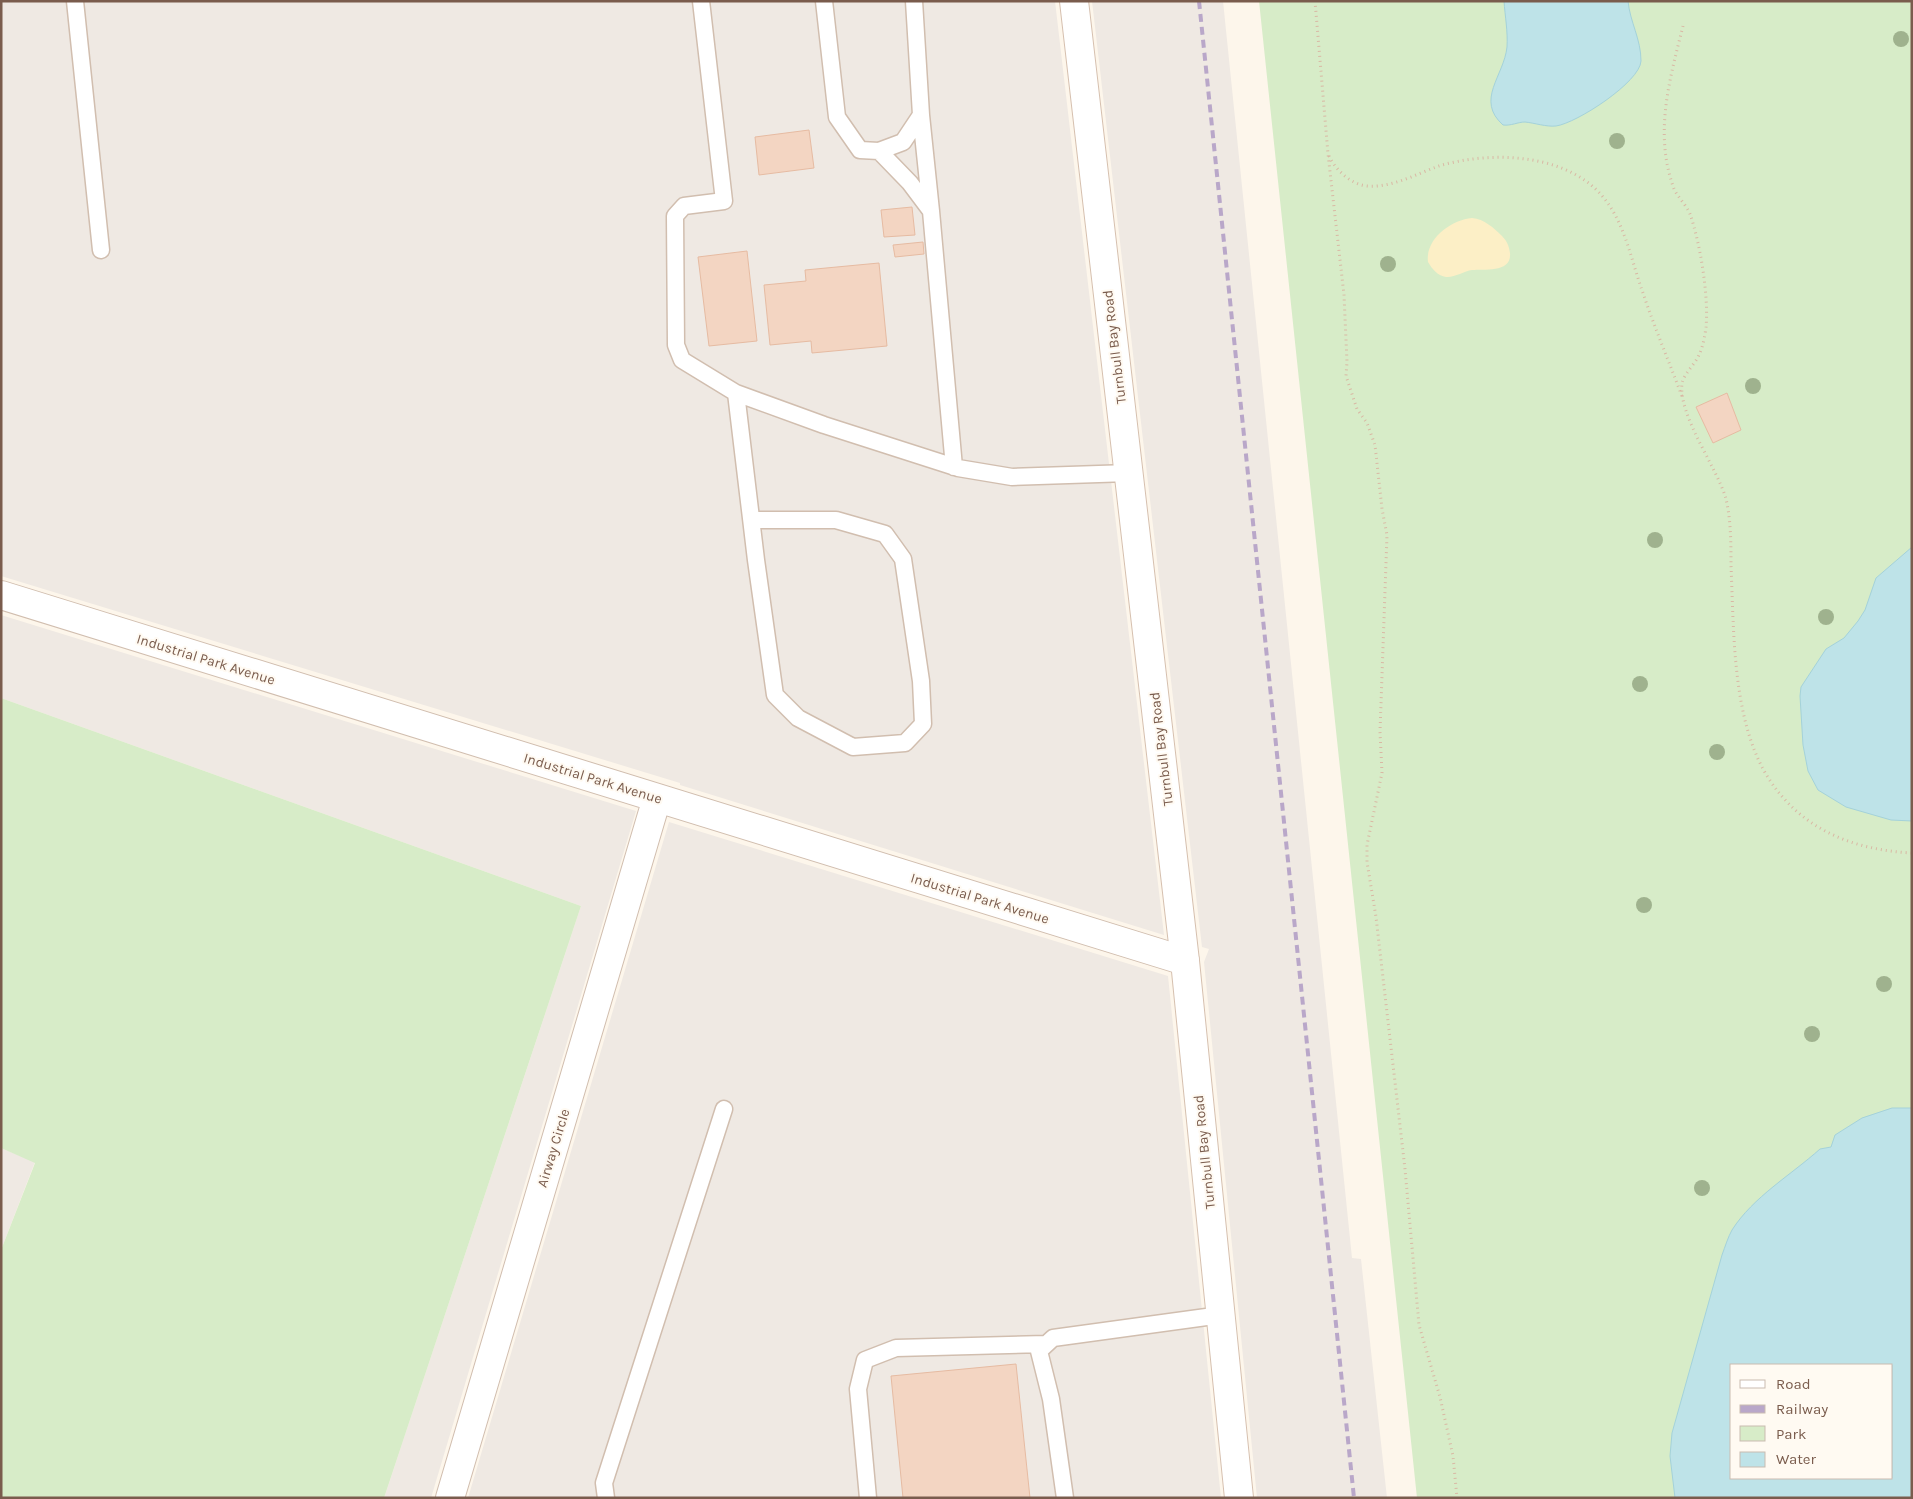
<svg xmlns="http://www.w3.org/2000/svg" width="1913" height="1499" font-family="Karla,sans-serif">
<style>
.industrial{fill:#efe9e3}
.green{fill:#d7ecc8;fill-rule:evenodd}
.sand{fill:#fcefc6}
.water{fill:#bee3e8;stroke:#a4d2da;fill-rule:evenodd}
.building{fill:#f3d5c2;stroke:#e6bba2}
.lines{fill:none;stroke-linecap:round;stroke-linejoin:round}
.lane-casing{stroke:#d1beaf;stroke-width:19}
.street-casing{stroke:#d1beaf;stroke-width:30}
.secondary-casing{stroke:#d6c0af;stroke-width:30}
.path{stroke:#d9b8a4;stroke-width:3;stroke-dasharray:1 4;stroke-linecap:butt}
.lane{stroke:#fff;stroke-width:16}
.street{stroke:#fff;stroke-width:28}
.secondary{stroke:#fff;stroke-width:28}
.rail{stroke:#b9a7c9;stroke-width:4;stroke-dasharray:8 5;stroke-linecap:butt}
.tree{fill:#9fb28e}
.labels{text-anchor:middle;stroke-width:4;stroke-linejoin:round;paint-order:stroke}
.street-label{font-size:14px;fill:#7a5c4d;stroke:#fffaf2}
</style>
<rect width="100%" height="100%" fill="#fdf6eb"/>
<path class="industrial" d="M1,1H1055L1164,935L680,785V783L1,576Z
M1092,1H1223L1352,1258L1361,1259L1387,1498H1257L1204,962L1209,949L1202,947Z
M1,615L636,811L431,1498H384L581,906L1,698Z
M669,822L1168,976L1221,1498H468Z
M1,1148L35,1162L1,1250Z"/>
<path class="green" d="M1259,1H1912V1498H1417ZM1732,1365H1892V1478H1732Z
M1,698L581,906L384,1498H1V1250L35,1163L1,1148Z"/>
<path class="sand" d="M1472,218C1484,219 1494,228 1502,236C1507,241 1509,246 1510,253C1512,273 1484,269 1472,270C1464,271 1454,278 1446,277C1438,276 1432,269 1428,262C1425,239 1451,220 1472,218Z"/>
<path class="water" d="M1504,1H1628C1630,22 1641,39 1641,61C1640,82 1577,123 1556,126C1546,127 1535,123 1525,122C1518,122 1511,126 1503,125C1475,100 1504,76 1507,47C1508,32 1505,16 1504,1Z
M1912,547V821L1891,820L1846,807L1818,790L1808,771L1803,745L1800,696L1801,687L1826,649L1844,638L1858,621L1865,610L1876,578Z
M1892,1108H1912V1498H1675L1670,1456L1672,1433L1722,1255C1725,1247 1728,1237 1732,1230C1753,1197 1791,1175 1820,1149L1831,1147L1835,1135L1862,1118ZM1732,1365H1892V1478H1732Z"/>
<path class="building" d="M809,130L814,168L759,175L755,137Z
M912,207L915,235L884,237L881,210Z
M923,242L924,254L895,257L893,245Z
M747,251L757,341L709,346L698,257Z
M879,263L887,346L812,353L811,341L770,345L764,285L806,281L805,270Z
M1727,393L1741,430L1713,443L1696,407Z
M1016,1364L1030,1498H903L891,1376Z"/>
<g class="lines">
<g class="lane-casing">
<path id="lane" d="M75,1L101,250
M701,1L724,201L684,206L675,216L676,345L682,360L736,393L824,425L958,468L1012,477L1129,473
M824,1L837,117L860,150L879,151L903,142L921,115L914,1
M879,151L910,183L931,211L921,115
M931,211L954,467
M736,393L756,560L775,695L798,718L853,747L905,743L923,724L921,681L903,559L885,534L836,520H752
M606,1498L604,1483L724,1109
M868,1498L858,1389L865,1360L896,1348L1046,1344
M1065,1498L1051,1399L1039,1351L1053,1338L1221,1315"/>
</g>
<g class="street-casing">
<path id="street" d="M1,595L1185,961
M450,1498L657,798"/>
</g>
<g class="secondary-casing">
<path id="secondary" d="M1074,1L1185,961L1239,1498"/>
</g>
<path class="path" d="M1315,1L1328,154L1344,295L1347,362L1346,376L1357,409L1367,423L1375,445L1382,509L1387,535L1380,732L1382,773L1367,845V862L1376,917L1405,1169L1419,1325L1440,1397L1453,1456L1457,1498
M1683,26C1670,78 1654,132 1673,186C1676,196 1686,204 1690,214C1700,242 1709,297 1706,327C1705,335 1703,347 1699,355C1695,364 1684,374 1682,383C1678,416 1717,467 1726,499C1731,520 1731,544 1731,566C1734,632 1732,722 1769,779C1802,830 1854,850 1912,853
M1329,156C1336,170 1350,184 1367,186C1392,188 1416,174 1439,166C1492,150 1572,153 1607,202C1626,228 1632,263 1643,293C1655,329 1670,364 1683,399"/>
<use href="#lane" class="lane"/>
<use href="#street" class="street"/>
<use href="#secondary" class="secondary"/>
<path class="rail" d="M1199,1L1354,1498"/>
</g>
<g class="tree">
<circle cx="1901" cy="39" r="8"/>
<circle cx="1617" cy="141" r="8"/>
<circle cx="1388" cy="264" r="8"/>
<circle cx="1753" cy="386" r="8"/>
<circle cx="1655" cy="540" r="8"/>
<circle cx="1826" cy="617" r="8"/>
<circle cx="1640" cy="684" r="8"/>
<circle cx="1717" cy="752" r="8"/>
<circle cx="1644" cy="905" r="8"/>
<circle cx="1884" cy="984" r="8"/>
<circle cx="1812" cy="1034" r="8"/>
<circle cx="1702" cy="1188" r="8"/>
</g>
<g class="labels">
<g class="street-label">
<text transform="translate(1114 347) rotate(-97)" y="5">Turnbull Bay Road</text>
<text transform="translate(206 659) rotate(17)" y="5">Industrial Park Avenue</text>
<text transform="translate(1161 749) rotate(-97)" y="5">Turnbull Bay Road</text>
<text transform="translate(593 778) rotate(17)" y="5">Industrial Park Avenue</text>
<text transform="translate(980 898) rotate(17)" y="5">Industrial Park Avenue</text>
<text transform="translate(553 1148) rotate(-73)" y="5">Airway Circle</text>
<text transform="translate(1204 1152) rotate(-96)" y="5">Turnbull Bay Road</text>
</g>
</g>
<rect width="1913" height="1499" fill="none" stroke="#7a5c4d" stroke-width="5"/>
<rect x="1730" y="1364" width="162" height="115" fill="#fffaf2" stroke="#cabbb0"/>
<rect x="1740" y="1380" width="25" height="8" fill="#ffffff" stroke="#cabbb0"/>
<text x="1776" y="1389" font-size="15" fill="#7a5c4d">Road</text>
<rect x="1740" y="1405" width="25" height="8" fill="#b9a7c9" stroke="#cabbb0"/>
<text x="1776" y="1414" font-size="15" fill="#7a5c4d">Railway</text>
<rect x="1740" y="1426" width="25" height="15" fill="#d7ecc8" stroke="#cabbb0"/>
<text x="1776" y="1439" font-size="15" fill="#7a5c4d">Park</text>
<rect x="1740" y="1452" width="25" height="15" fill="#bee3e8" stroke="#cabbb0"/>
<text x="1776" y="1464" font-size="15" fill="#7a5c4d">Water</text>
</svg>
